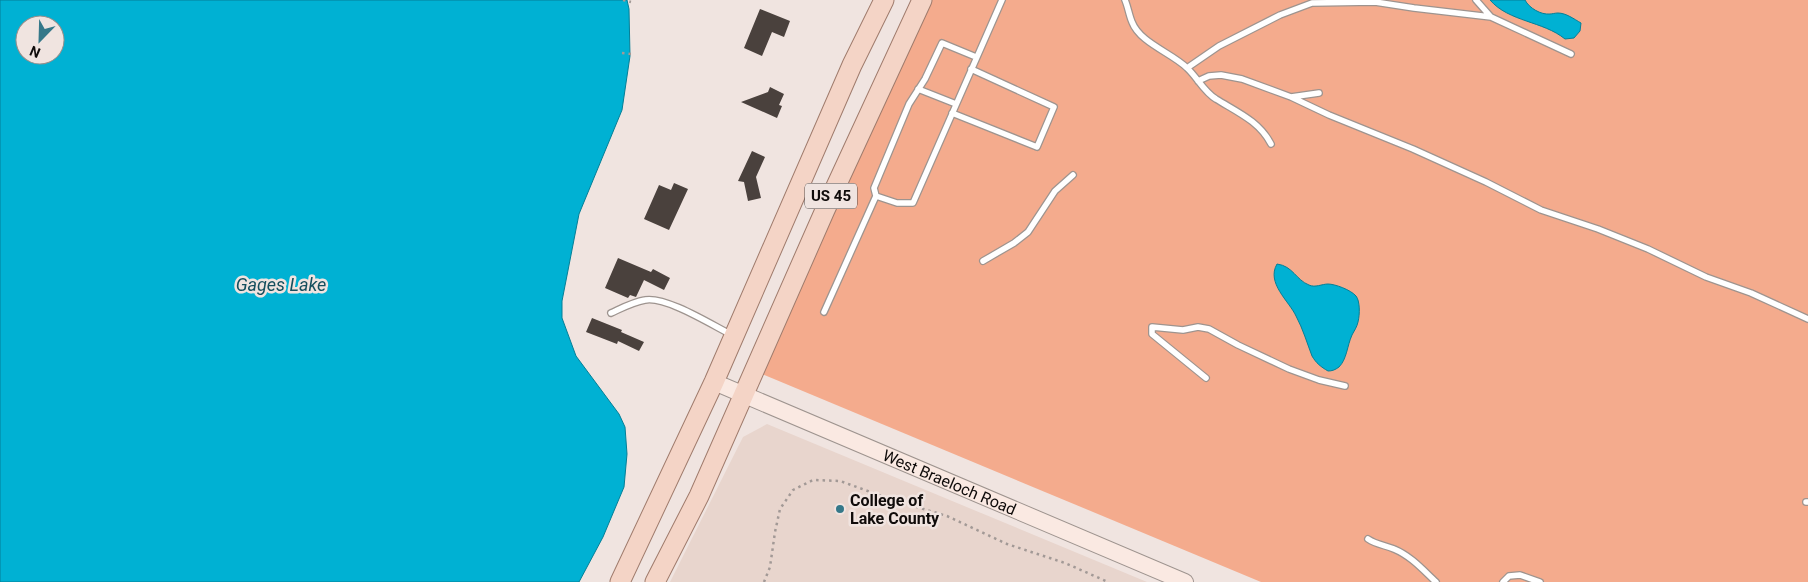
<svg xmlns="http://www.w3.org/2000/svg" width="1808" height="582" font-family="Roboto,sans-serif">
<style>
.built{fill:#e8d5cd}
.green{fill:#f4ab8d}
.water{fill:#00b1d3;stroke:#047f97;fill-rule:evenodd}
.building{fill:#4a413d}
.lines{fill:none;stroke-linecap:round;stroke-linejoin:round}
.lane-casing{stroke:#9e948f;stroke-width:8}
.secondary-casing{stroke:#9e948f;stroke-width:18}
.primary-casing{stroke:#9f7b6c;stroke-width:21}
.path{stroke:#a29996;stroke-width:2.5;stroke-dasharray:2.5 4;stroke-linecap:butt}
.lane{stroke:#fff;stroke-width:5.5}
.secondary{stroke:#fae9e2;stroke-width:16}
.primary{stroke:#f4d4c6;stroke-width:19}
.poi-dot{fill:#357889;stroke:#f0e4e0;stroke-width:2}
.labels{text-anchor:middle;stroke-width:5;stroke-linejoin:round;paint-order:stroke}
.shield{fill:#f0e4e0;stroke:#524c4a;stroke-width:1}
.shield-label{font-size:15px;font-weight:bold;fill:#0f0b0a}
.street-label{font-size:16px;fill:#0f0b0a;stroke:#f0e4e0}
.poi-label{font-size:16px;font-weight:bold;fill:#0f0b0a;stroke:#f0e4e0;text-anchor:start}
.water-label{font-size:18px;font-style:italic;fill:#154f5e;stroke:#f0e4e0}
</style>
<rect width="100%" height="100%" fill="#f0e4e0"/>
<path class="built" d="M767,424L1147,582H670L743,437Z"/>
<path class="green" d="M927,0H1808V582H1261L762,374Z"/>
<path class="water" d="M0,0H627L629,9L630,56L622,110L579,214L562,301V318L576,356L619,414L625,427L627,454L624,487L603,537L579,582H0ZM25,25H55V55H25Z
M1490,0H1525C1529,8 1541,15 1550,14C1552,14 1555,13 1558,13C1566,13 1574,19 1581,23L1580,31L1574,38L1565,39C1543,21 1509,22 1490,0Z
M1277,264C1293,266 1296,280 1309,285C1315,288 1322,284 1328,284C1335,284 1351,290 1356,296C1360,301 1360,314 1358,322C1357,327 1354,331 1352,335C1347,346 1347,359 1339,367C1335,370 1332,371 1328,371C1321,367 1316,363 1312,356C1307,343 1303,329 1296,316C1289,301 1266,283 1277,264Z"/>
<path class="building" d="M760,9L790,21L784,37L772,32L762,56L744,48Z
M770,87L784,94L779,105L782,106L777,118L741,102L768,92Z
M752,151L765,157L756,177L761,198L748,201L744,182L738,181Z
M674,183L688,189L669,230L644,219L659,185L671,190Z
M618,258L651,272L653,269L670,278L664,290L644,280L636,297L630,295L628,298L605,288Z
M592,318L622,330L621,332L644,342L639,351L618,341L617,344L586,332Z"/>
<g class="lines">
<g class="lane-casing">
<path id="lane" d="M1125,0C1128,7 1129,15 1132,22C1140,43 1172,53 1187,68C1197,77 1204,92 1216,99C1237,112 1259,121 1271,144
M1476,0L1491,17
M1187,68L1219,46L1280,15L1312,3L1375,2L1414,8L1491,17L1571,54
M1198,81L1209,76L1221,75L1242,79L1291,97L1319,93
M918,89L956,104
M1291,97L1329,115L1413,149L1486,182L1541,210L1598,229L1648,249L1706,277L1751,293L1808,319
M952,113L1037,147L1054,107L971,69
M876,196L874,188L909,104L925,79L942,43L976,57
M983,261L1014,243L1028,232L1055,191L1073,175
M824,312L876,196L897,203H913L1002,0
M611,313C622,308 633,302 645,300C666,296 712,325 732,335
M1206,378L1152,334V327L1183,330L1198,327L1209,329L1238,345L1289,369L1319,380L1345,386
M1806,502H1808
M1368,539C1377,545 1385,545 1394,549C1411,556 1423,570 1436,582
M1503,582L1509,576L1520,575L1540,582"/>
</g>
<g class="secondary-casing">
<g id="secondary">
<path id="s1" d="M714,382L1185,582"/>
</g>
</g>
<g class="primary-casing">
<path id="primary" d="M620,582L714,382L852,65L884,0
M655,582L699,496L825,210L922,0"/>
</g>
<path class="path" d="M623,0L631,2
M622,53L632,54
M764,582L770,567L775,532L780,509L793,490L813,480L840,481L890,499L947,516L1007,544L1065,563L1108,582"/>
<use href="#lane" class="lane"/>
<use href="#secondary" class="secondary"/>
<use href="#primary" class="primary"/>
</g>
<circle class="poi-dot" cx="840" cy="509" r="5"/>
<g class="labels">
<rect class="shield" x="805" y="183.5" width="52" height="25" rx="4"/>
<g class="shield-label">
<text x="831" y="201">US 45</text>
</g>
<g class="street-label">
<text dy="6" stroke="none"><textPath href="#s1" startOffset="256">West Braeloch Road</textPath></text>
</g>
<g class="poi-label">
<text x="850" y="506">College of<tspan x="850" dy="18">Lake County</tspan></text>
</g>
<g class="water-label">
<text x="281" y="291">Gages Lake</text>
</g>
</g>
<g transform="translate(40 40) rotate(203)"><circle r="24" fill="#f0e4e0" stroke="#968d8a"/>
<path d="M0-4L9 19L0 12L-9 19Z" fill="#357889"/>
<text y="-8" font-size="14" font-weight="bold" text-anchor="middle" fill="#0f0b0a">N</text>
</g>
</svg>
